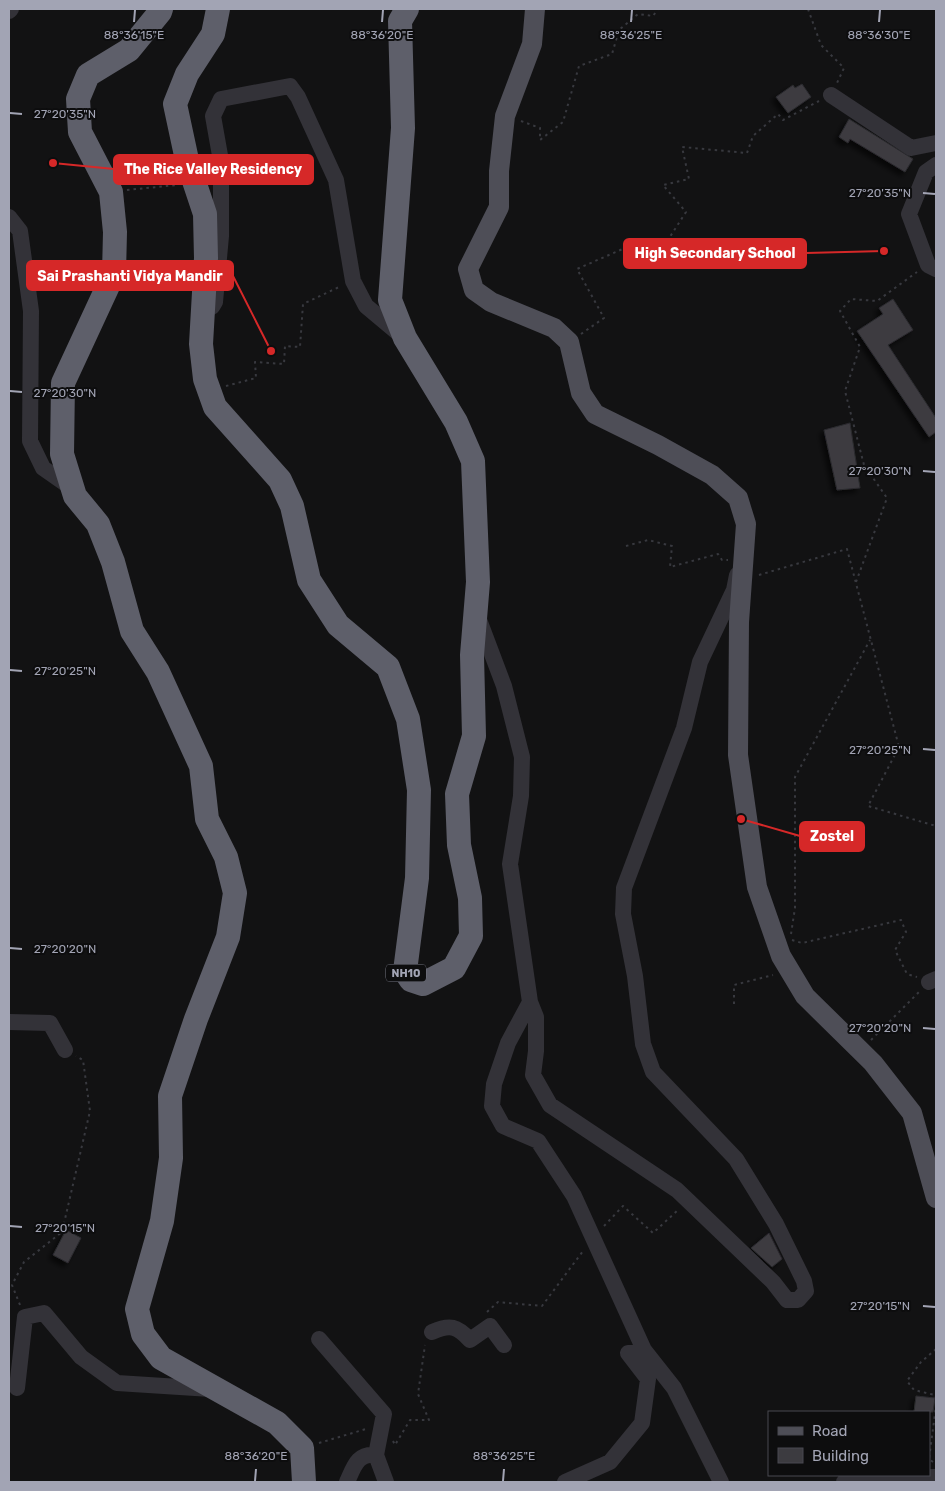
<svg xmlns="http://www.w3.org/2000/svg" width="945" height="1491" font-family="Rubik,sans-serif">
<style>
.building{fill:#3c3b40;stroke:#2c2b2f;filter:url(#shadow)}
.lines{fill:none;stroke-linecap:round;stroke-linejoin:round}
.path{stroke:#38393f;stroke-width:2;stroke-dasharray:2.5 4;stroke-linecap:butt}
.minor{stroke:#333238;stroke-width:16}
.major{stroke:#4e4e57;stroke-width:20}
.highway{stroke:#5e5f6a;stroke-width:24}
.ticks{fill:none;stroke:#a2a4b4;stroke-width:2}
.labels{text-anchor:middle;stroke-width:4;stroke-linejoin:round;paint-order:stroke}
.shield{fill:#0d0d0e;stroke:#757782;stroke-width:1}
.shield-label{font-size:11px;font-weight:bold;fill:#a2a4b4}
.ticks-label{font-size:12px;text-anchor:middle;fill:#a2a4b4;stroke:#0d0d0e;stroke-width:4;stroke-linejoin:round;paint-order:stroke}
.leader{fill:none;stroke:#d62828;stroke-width:2}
.callout-dot{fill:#d62828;stroke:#0d0d0e;stroke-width:2}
.callout{fill:#d62828;stroke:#d62828;stroke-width:2}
.callout-label{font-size:14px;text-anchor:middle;font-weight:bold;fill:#fff}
</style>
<defs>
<filter id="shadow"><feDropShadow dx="-4" dy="4" stdDeviation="2.5" flood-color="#0009"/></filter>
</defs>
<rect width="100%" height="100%" fill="#121213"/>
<path class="building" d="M802,84L811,97L788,113L776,97L793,85L795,88Z
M849,119L913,159L905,172L850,139L848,143L839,137Z
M893,299L913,330L888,345L936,418V432L929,437L857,331L883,314L879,308Z
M850,423L860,488L837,490L824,430Z
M66,1230L81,1238L68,1263L53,1255Z
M769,1233L782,1259L772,1267L751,1248Z
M916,1396L935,1398L933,1412H914Z"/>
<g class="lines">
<path class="path" d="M808,9L821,45L844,68L837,83
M521,121L540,128V140L563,122L579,66L612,54L619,30L638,14L653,16L658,9
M127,190L177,185
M581,334L604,318L577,269L634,244L664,246L686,212L663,185L689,179L682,147L747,153L753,136L778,114L783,120L819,101
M226,386L256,378L255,362L284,364L285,346L300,347L303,304L339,287
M626,546L648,540L672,546L670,567L718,554L722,560H728
M759,575L847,549L899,747L868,806L936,826
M856,582L887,498L864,465L845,391L860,347L840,311L851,299L877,301L917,272
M791,934L795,908V777L870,640
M792,940L802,943L901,920L906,932L895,950L907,974L917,977
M734,1004V985L773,975
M871,1040L919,992
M604,1226L623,1206L653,1233L678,1210
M20,1305L12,1285L24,1262L62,1232L90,1111L83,1060L76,1056
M487,1312L498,1302L542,1306L583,1251
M936,1349L921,1362L907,1381L914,1390L935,1395L936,1398
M393,1441L395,1445L410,1420H429L418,1394L425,1345
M319,1443L366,1429
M933,1462L929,1459L936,1406"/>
<path class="minor" d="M9,11L11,9
M831,95L911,148L936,143
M936,165L926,172L909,214L928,265L936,269
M9,217L20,231L31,311L30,441L43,468L73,489
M212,307L215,302L221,236V161L213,116L221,99L290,86L298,97L336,180L353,281L366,306L403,337
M478,617L504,686L522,757L521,796L510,864L530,1002L536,1017V1051L533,1075L550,1105L677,1190L773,1282L787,1300H798L806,1291L804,1281L776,1224L736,1159L653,1072L643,1044L635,976L623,914L624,888L684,728L700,662L734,590L737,575
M929,982L936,979
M530,1002L508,1043L494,1084L492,1106L503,1126L538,1141L574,1196L644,1350L674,1388L721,1482
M9,1022L50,1023L65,1050
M432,1332C450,1324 457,1326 470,1340L490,1326L504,1345
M319,1339L384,1414L376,1455
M17,1388L25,1317L44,1313L81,1357L117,1383L211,1389
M347,1482C354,1467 357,1453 376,1455L386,1482
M565,1482L610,1462L642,1423L648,1379L628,1353L644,1350
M844,1482L848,1478L936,1477"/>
<path class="major" d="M535,9L532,44L505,116L499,171V207L468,269L474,290L491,302L554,328L569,342L581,393L595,414L658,445L712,475L738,498L746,524L739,622L738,755L757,887L781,956L805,996L873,1063L912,1113L936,1198"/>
<path class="highway" d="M161,9L160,12L129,50L88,75L78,99L80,132L111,192L115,232L114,273L63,383L62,454L75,496L98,524L113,562L132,631L158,672L201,766L207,819L226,857L235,893L228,937L196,1019L170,1096L171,1158L162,1221L137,1309L143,1334L161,1358L277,1423L302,1448L304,1482
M218,9L213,34L187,74L175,104L187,160L205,214L206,258L201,344L205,379L215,407L280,480L292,506L309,580L338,625L388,667L408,719L419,790L417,878L405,971L411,980L423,984L454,968L471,936L470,898L459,845L457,794L474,736L472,655L478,582L473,461L456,422L405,338L390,300L403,128L400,21L407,9"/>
</g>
<path class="ticks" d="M134,22L135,10M382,22L383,10M631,22L632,10M879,22L880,10M10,113L22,114M923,193L935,194M10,391L22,392M923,471L935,472M10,670L22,671M923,749L935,750M10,948L22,949M923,1028L935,1029M10,1226L22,1227M923,1306L935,1307M255,1481L256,1469M503,1481L504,1469"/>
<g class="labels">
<rect class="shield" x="386" y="964.5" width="40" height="17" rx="4"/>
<g class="shield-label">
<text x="406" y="977">NH10</text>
</g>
</g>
<g class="ticks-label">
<text x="382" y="39">88°36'20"E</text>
<text x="631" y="39">88°36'25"E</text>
<text x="879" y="39">88°36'30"E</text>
<text x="134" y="39">88°36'15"E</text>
<text x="65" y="118">27°20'35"N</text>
<text x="880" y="197">27°20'35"N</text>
<text x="65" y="397">27°20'30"N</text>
<text x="880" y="475">27°20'30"N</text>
<text x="65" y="675">27°20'25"N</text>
<text x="880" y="754">27°20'25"N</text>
<text x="65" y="953">27°20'20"N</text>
<text x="880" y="1032">27°20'20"N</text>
<text x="65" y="1232">27°20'15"N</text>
<text x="880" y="1310">27°20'15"N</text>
<text x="256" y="1460">88°36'20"E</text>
<text x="504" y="1460">88°36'25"E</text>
</g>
<path class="leader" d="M53 163L114 169M884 251L806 253M271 351L233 276M741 819L800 836"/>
<g class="callout-dot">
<circle cx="53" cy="163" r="5"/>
<circle cx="884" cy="251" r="5"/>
<circle cx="271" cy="351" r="5"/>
<circle cx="741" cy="819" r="5"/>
</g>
<g class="callout">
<rect x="114" y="155" width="199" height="29" rx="5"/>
<rect x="624" y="239" width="182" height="29" rx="5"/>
<rect x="27" y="261" width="206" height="29" rx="5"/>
<rect x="800" y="822" width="64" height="29" rx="5"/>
</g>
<g class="callout-label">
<text x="213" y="174">The Rice Valley Residency</text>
<text x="715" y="258">High Secondary School</text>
<text x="130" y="281">Sai Prashanti Vidya Mandir</text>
<text x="832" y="841">Zostel</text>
</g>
<rect width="945" height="1491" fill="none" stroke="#a2a4b4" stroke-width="20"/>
<rect x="768" y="1411" width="162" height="65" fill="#0d0d0e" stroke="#494950"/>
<rect x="778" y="1427" width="25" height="8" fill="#4e4e57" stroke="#494950"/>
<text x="812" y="1436" font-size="15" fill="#a2a4b4">Road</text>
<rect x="778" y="1448" width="25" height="15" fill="#3c3b40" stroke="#494950"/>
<text x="812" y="1461" font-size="15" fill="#a2a4b4">Building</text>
</svg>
